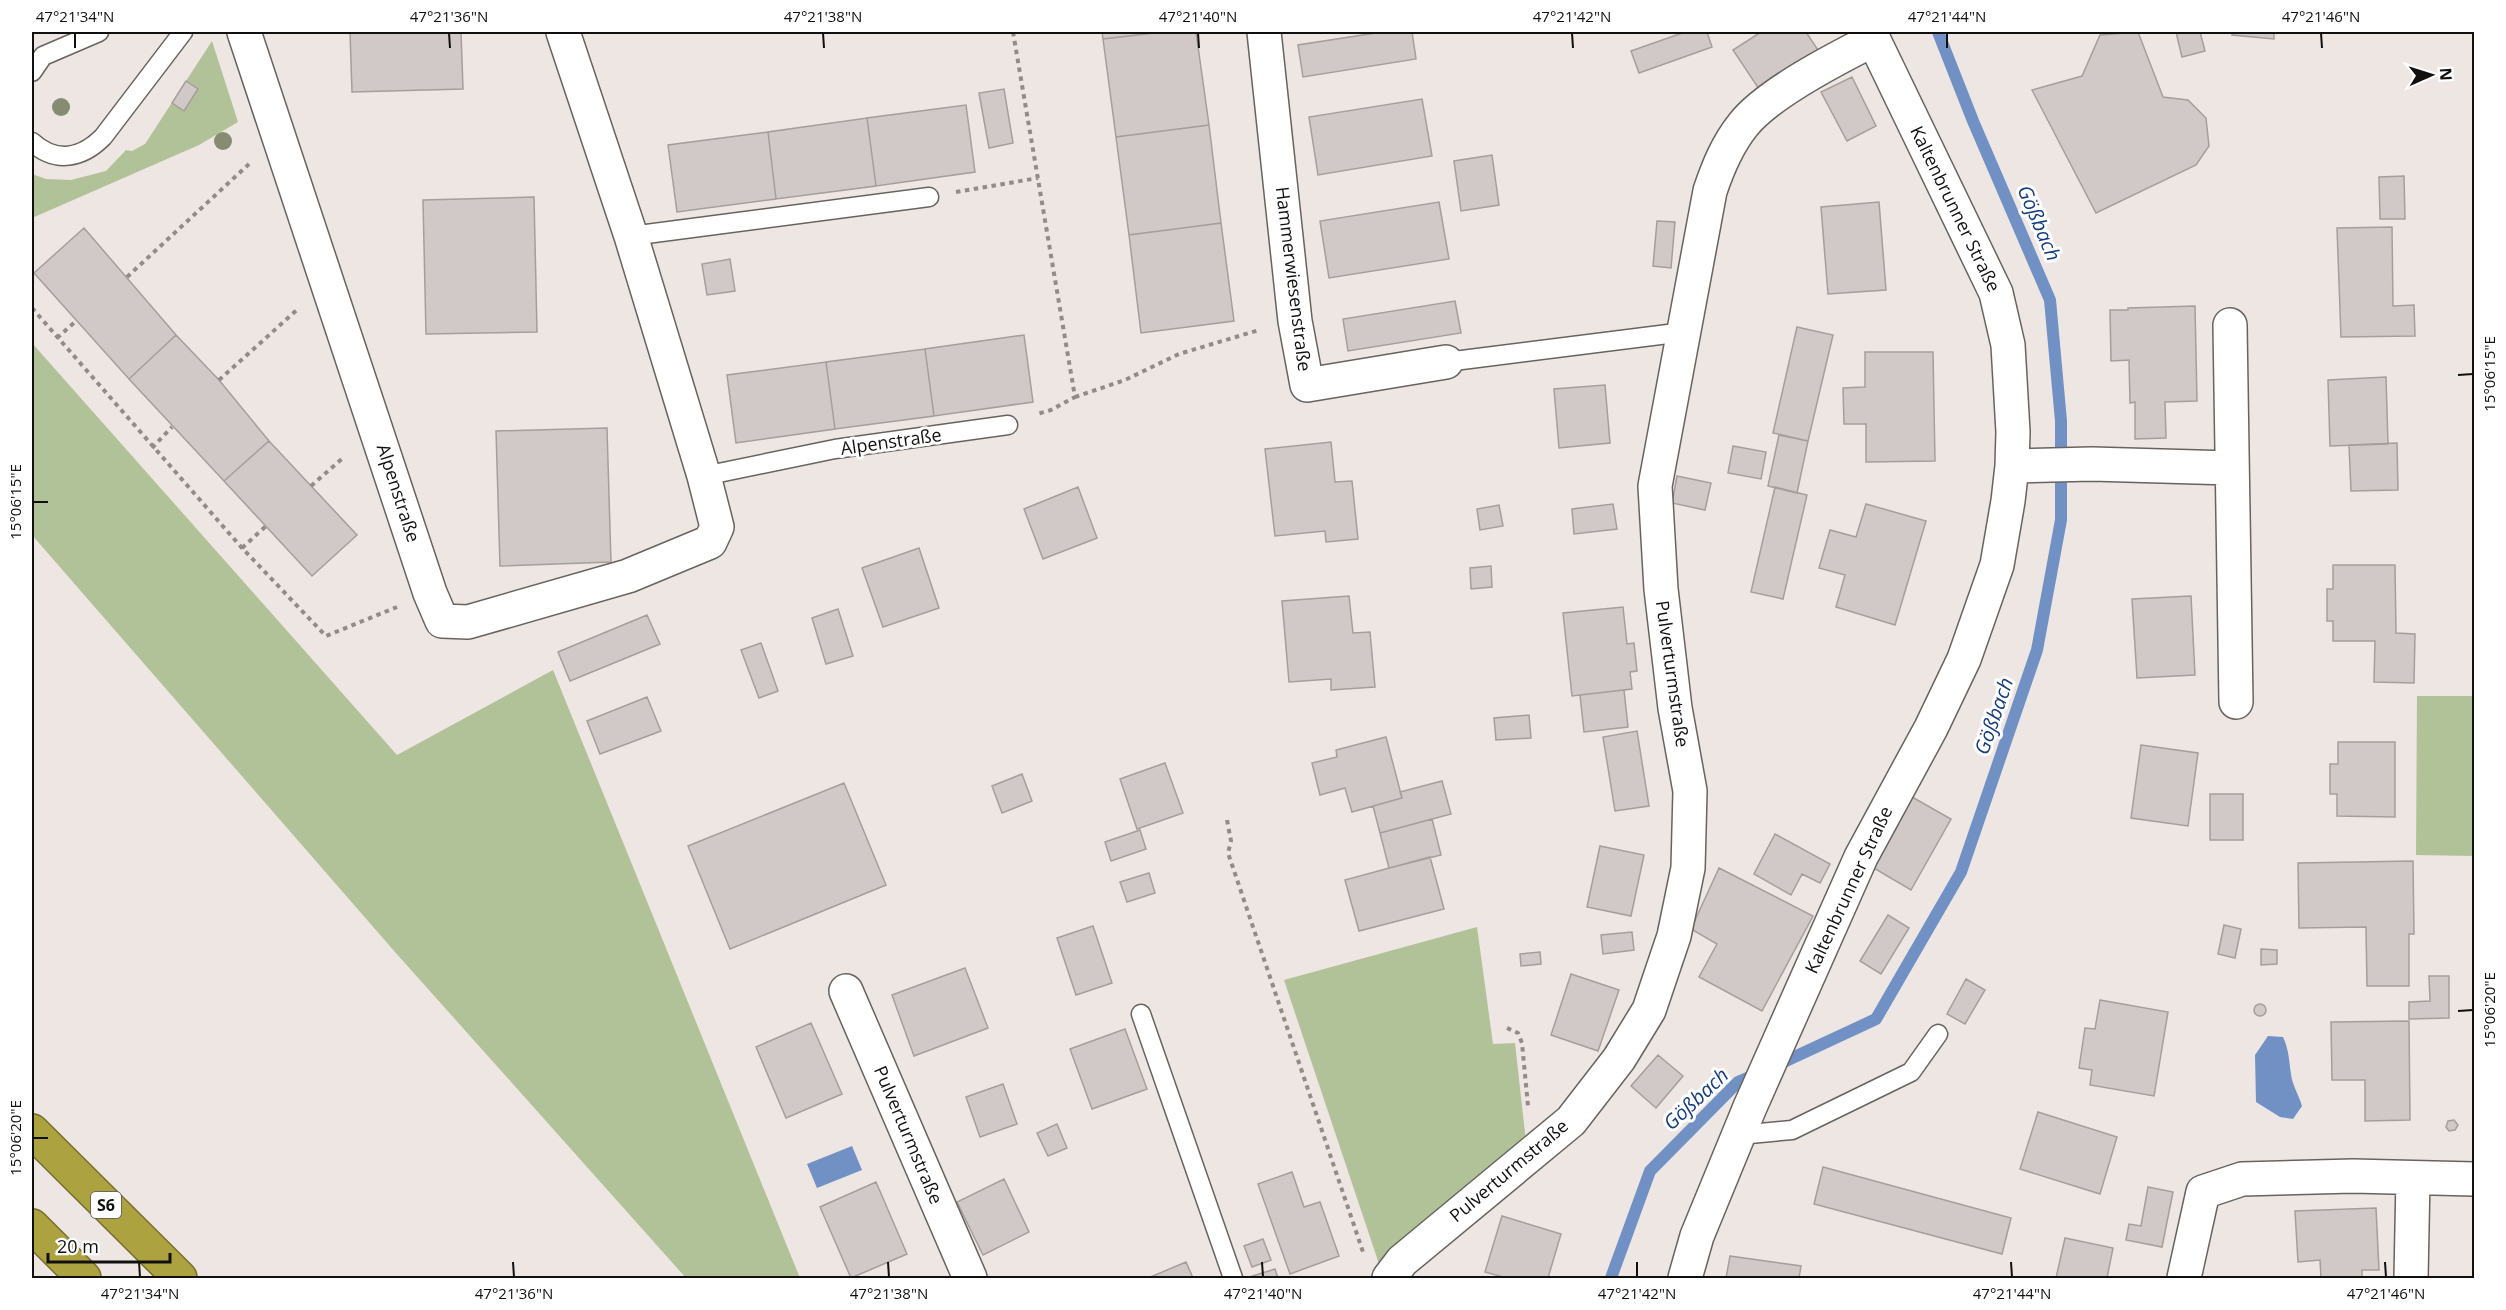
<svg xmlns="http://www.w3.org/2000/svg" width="2506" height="1310" font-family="'Open Sans',sans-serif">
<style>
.green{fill:#b2c298}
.water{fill:#7191c5}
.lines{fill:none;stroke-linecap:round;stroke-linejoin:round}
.stream{stroke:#7191c5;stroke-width:12}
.building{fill:#d1c9c7;stroke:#a59e9c;stroke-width:1.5}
.lane-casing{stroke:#696360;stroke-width:21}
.street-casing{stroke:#696360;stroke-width:36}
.highway-casing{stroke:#766f2f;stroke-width:36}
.path{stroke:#918c8a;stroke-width:4;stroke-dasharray:4.5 4.5;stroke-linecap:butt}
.lane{stroke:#fff;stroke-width:18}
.street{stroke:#fff;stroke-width:33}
.highway{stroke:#aca240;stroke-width:33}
.tree{fill:#868b71}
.ticks{fill:none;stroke:#12100f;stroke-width:2}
.labels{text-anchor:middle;stroke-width:6;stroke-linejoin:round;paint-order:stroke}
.shield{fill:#fff;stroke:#595857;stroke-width:1.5}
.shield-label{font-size:16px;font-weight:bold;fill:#12100f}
.street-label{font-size:18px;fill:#12100f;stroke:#fff}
.water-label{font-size:20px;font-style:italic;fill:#153c7b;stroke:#fff}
.neatline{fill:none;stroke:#12100f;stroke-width:2}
.ticks-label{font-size:15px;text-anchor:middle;fill:#12100f}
</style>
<rect width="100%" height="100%" fill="#ede6e3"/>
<path class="green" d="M212,41L238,122L199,145L32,218V174L46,179L71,180L106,171L126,150L132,151L145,144Z
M32,343L397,755L553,670L800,1278H686L395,952L32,535Z
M2417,696H2474V856L2416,855Z
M1477,927L1493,1044L1515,1043L1526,1142L1379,1264L1284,980Z"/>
<path class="water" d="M2268,1036L2283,1037C2289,1050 2289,1061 2291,1074C2292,1085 2299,1095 2302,1106L2293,1119L2280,1117L2256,1102L2255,1055Z
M852,1146L862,1170L817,1188L807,1164Z"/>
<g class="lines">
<path class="stream" d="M1775,1066L1876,1019L1961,872L2037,650L2061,520V421L2050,300L1973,121L1938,32
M1611,1278L1650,1171L1738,1082L1759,1073"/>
</g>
<path class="building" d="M350,32H461L463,89L352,92Z
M1102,32H1163L1103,39Z
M1163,32H1196L1209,125L1116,137L1103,39Z
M1382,32H1412L1416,59L1303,77L1298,45Z
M1685,32H1707L1712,47L1639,73L1631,51Z
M1761,32H1806L1818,50L1759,89L1733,50Z
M2138,32L2163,97L2188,100L2206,118L2209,146L2196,165L2096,213L2032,90L2082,76L2100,35Z
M2176,32H2200L2205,51L2182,57Z
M2233,32H2274V39L2232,35Z
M1852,77L1876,126L1847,141L1821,92Z
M186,81L198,89L184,111L172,103Z
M1004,89L1013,143L989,148L979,93Z
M1422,99L1432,156L1318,175L1309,117Z
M966,105L975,172L876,186L867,118Z
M867,118L876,186L776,199L768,132Z
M1209,125L1221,223L1129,235L1116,137Z
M768,132L776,199L677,212L668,145Z
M1492,155L1499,205L1461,211L1454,161Z
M2404,176L2405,219H2380L2379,177Z
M534,197L537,332L426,334L423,200Z
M1439,202L1449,259L1329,278L1320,221Z
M1879,202L1886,290L1828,294L1821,207Z
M1657,221L1675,222L1671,268L1653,266Z
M1221,223L1234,321L1141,333L1129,235Z
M2392,227L2393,306L2414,305L2415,336L2341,337L2337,228Z
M84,228L176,335L129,379L34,273Z
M730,259L735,291L707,295L702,264Z
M1455,301L1461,333L1348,351L1343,319Z
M2195,306L2197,401L2165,402L2166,438L2135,439V402L2130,403L2129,360L2111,361L2110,310H2128V308Z
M1797,327L1833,335L1808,441L1773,433Z
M176,335L219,380L269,441L224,481L129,379Z
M1024,335L1033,402L934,416L925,349Z
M925,349L934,416L835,429L826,362Z
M1865,352H1933L1935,461L1866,462V424H1844L1843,388L1865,387Z
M826,362L835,429L736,443L727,375Z
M2386,377L2388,444L2330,446L2328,380Z
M1605,385L1610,443L1559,448L1554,389Z
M607,428L611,562L500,566L496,431Z
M1779,435L1808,441L1797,493L1768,486Z
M269,441L357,535L312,576L224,481Z
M1331,442L1335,482L1352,481L1358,539L1326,542L1325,531L1275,536L1265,449Z
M2397,443L2398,490L2351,491L2349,445Z
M1733,446L1766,452L1761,479L1728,473Z
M1677,476L1711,483L1705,510L1672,503Z
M1078,487L1097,538L1043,559L1024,509Z
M1775,487L1807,495L1783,599L1751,592Z
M1613,504L1617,529L1574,534L1572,509Z
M1866,504L1926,521L1895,625L1836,607L1845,575L1819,568L1830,530L1856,537Z
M1499,505L1503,526L1480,530L1477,509Z
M919,548L939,608L883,627L862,568Z
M2333,565H2395L2396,633L2415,634L2414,683L2374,682L2375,641H2333V621H2327V589H2333Z
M1491,566L1492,587L1471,589L1470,568Z
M1349,596L1353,633L1370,632L1375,687L1331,690V679L1289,682L1282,601Z
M2191,596L2195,675L2137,678L2132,599Z
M1623,607L1627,644L1634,643L1637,671L1630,672L1632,689L1572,696L1563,613Z
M838,609L853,656L826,664L812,618Z
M647,615L660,644L570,681L558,652Z
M761,643L778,691L759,698L741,650Z
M1624,690L1628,727L1584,732L1580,695Z
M647,697L661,731L600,754L587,721Z
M1529,715L1531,738L1496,740L1494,718Z
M1637,731L1649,806L1615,811L1603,737Z
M1386,737L1402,798L1352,812L1345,788L1320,795L1312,763L1337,757L1336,750Z
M2338,742H2395V817L2337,816V794H2330V764H2338Z
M2141,745L2198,753L2188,826L2131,818Z
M1165,763L1183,813L1137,829L1120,779Z
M1022,774L1032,801L1002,813L992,786Z
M1442,781L1451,814L1380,833L1373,806L1402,798L1400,792Z
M844,783L886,885L730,949L688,846Z
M2210,794H2243V840H2210Z
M1912,797L1951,819L1911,890L1872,867Z
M1432,819L1441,855L1389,868L1380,833Z
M1140,830L1146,849L1111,861L1105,842Z
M1775,834L1830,864L1820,883L1802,874L1791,895L1754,874Z
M1600,846L1644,855L1631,916L1587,907Z
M1430,857L1444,909L1359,931L1345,880Z
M2413,861L2414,934H2409V986H2367L2366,927L2299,928L2298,863Z
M1719,868L1813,916L1762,1011L1699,977L1717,944L1691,929Z
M1149,873L1155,893L1127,902L1120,882Z
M1888,915L1909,928L1881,974L1860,961Z
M2224,925L2241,929L2235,958L2218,954Z
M1093,926L1112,983L1076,995L1057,938Z
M1632,932L1634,950L1603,954L1601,935Z
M2261,949L2277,950V964L2261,965Z
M1540,952L1541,964L1521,966L1520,954Z
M965,968L988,1028L914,1056L892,995Z
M1571,974L1619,990L1598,1051L1551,1035Z
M2429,976H2449V1018L2409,1019V1002L2430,1001Z
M1966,979L1985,990L1965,1024L1947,1014Z
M2100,1000L2168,1012L2154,1096L2090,1085L2092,1070L2079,1068L2085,1028L2095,1029Z
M2254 1010a6 6 0 1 1 12 0a6 6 0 1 1-12 0Z
M2409,1021L2410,1120L2365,1121V1080H2332L2331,1022Z
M811,1023L842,1094L786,1118L756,1047Z
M1125,1029L1147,1089L1092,1109L1070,1049Z
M1658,1055L1683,1076L1656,1108L1631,1086Z
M1003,1084L1017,1124L980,1137L966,1097Z
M2038,1112L2117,1137L2100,1194L2020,1169Z
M2454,1120L2458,1125L2455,1130L2449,1131L2446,1127L2448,1121Z
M1057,1124L1067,1148L1048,1156L1037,1133Z
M1823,1167L2011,1218L2002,1254L1814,1204Z
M1292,1172L1304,1207L1320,1202L1339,1256L1290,1274L1258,1184Z
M1004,1179L1029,1232L983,1255L957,1202Z
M876,1182L907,1254L851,1278L820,1207Z
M2148,1187L2173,1192L2162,1247L2126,1240L2129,1224L2141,1226Z
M2376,1208L2379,1270H2362V1278H2321L2320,1260L2298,1262L2295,1211Z
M1502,1216L1561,1234L1548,1278H1507L1485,1272Z
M2065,1238L2113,1248L2107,1278H2056Z
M1263,1239L1271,1260L1252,1267L1244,1246Z
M1730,1256L1801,1266L1799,1278H1726Z
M1186,1262L1193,1278H1148Z
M1275,1269L1278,1278H1246Z"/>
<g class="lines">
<g class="lane-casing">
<path id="lane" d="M32,72L43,56L99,32
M32,142C56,164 82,158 103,137L183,32
M631,236L929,197
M1446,362L1684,332
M704,476L835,449L1008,425
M1141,1014L1233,1278
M1739,1135L1792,1130L1911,1072L1938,1034"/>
</g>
<g class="street-casing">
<path id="street" d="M244,32L430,593L442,621L468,622L628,576L710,542L717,527L704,476L631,236L563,32
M1264,32L1295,321L1307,385L1446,362
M2230,325L2236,702
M2012,466L2092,464L2231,468
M846,991L970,1278
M1389,1278L1402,1261L1571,1121L1619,1059L1649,1010L1674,936L1688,868L1690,791L1675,708L1661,589L1655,486L1710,191C1718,167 1727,145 1743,125C1767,94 1837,58 1873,40
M1685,1278L1697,1236L1750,1107L1861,857L1931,728L1964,659L1997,565L2008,501L2012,466L2013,432L2008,345L1996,293L1870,32
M2184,1278L2203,1192L2242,1179L2353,1176L2474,1179
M2411,1278L2413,1178"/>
</g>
<g class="highway-casing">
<path id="highway" d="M32,1131L180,1278
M32,1226L84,1278"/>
</g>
<path class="path" d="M1013,32L1075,397L1051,410L1037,414
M956,192L1038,178
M127,277L249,164
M32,308L242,548L326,636L397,607
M57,338L76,321
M219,380L298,309
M1075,397L1125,380L1179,354L1259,330
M152,448L172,427
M311,486L344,457
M242,548L266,526
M1227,820L1231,841L1228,853L1363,1252
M1507,1028L1518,1033L1522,1043L1528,1106"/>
<use href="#lane" class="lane"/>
<use href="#street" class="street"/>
<use href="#highway" class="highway"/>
</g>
<g class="tree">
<circle cx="61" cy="107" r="9"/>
<circle cx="223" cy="141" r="9"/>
</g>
<path class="ticks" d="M75,33V48M449,33L450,48M823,33L824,48M1198,33L1199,48M1572,33L1573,48M1947,33V48M2321,33L2322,48M2458,375L2473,374M33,502H48M2458,1011L2473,1010M33,1138H48M139,1262L140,1277M513,1262L514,1277M888,1262L889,1277M1262,1262L1263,1277M1637,1262V1277M2011,1262L2012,1277M2385,1262L2386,1277"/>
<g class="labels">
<rect class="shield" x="91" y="1192" width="30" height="26" rx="4.5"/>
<g class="shield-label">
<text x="106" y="1211">S6</text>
</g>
<g class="street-label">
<text transform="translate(1955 209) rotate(64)" y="6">Kaltenbrunner Straße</text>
<text transform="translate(1293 279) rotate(83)" y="6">Hammerwiesenstraße</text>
<text transform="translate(891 442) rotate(-8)" y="6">Alpenstraße</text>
<text transform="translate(398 493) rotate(72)" y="6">Alpenstraße</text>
<text transform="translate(1672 674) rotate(82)" y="6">Pulverturmstraße</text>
<text transform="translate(1849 890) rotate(-65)" y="6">Kaltenbrunner Straße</text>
<text transform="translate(908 1135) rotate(67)" y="6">Pulverturmstraße</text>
<text transform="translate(1509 1171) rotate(-40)" y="6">Pulverturmstraße</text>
</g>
<g class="water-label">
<text transform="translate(2039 223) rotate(67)" y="7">Gößbach</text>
<text transform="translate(1994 716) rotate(-71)" y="7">Gößbach</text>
<text transform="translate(1696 1099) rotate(-43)" y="7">Gößbach</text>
</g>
</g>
<rect width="2506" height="1310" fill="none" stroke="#ffffff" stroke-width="66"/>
<g transform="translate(2431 75) rotate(87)" stroke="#ffffff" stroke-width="4.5" paint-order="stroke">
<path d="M0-4.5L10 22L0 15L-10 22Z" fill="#12100f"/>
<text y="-9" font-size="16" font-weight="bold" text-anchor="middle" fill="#12100f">N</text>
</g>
<path d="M48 1253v9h122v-9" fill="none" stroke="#12100f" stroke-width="3"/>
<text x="57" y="1253" font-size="18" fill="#12100f" stroke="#ffffff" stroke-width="4.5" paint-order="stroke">20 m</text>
<rect x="33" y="33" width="2440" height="1244" class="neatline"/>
<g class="ticks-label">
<text x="75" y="22">47°21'34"N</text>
<text x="449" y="22">47°21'36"N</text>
<text x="823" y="22">47°21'38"N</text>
<text x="1198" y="22">47°21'40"N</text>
<text x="1572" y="22">47°21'42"N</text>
<text x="1947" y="22">47°21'44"N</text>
<text x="2321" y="22">47°21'46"N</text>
<text transform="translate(2490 374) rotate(-90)" y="5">15°06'15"E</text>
<text transform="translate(16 502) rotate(-90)" y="5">15°06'15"E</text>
<text transform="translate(2490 1010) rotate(-90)" y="5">15°06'20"E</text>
<text transform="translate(16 1138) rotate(-90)" y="5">15°06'20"E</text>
<text x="140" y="1299">47°21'34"N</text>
<text x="514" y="1299">47°21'36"N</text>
<text x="889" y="1299">47°21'38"N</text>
<text x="1263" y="1299">47°21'40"N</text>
<text x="1637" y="1299">47°21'42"N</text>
<text x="2012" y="1299">47°21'44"N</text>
<text x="2386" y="1299">47°21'46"N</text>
</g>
</svg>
